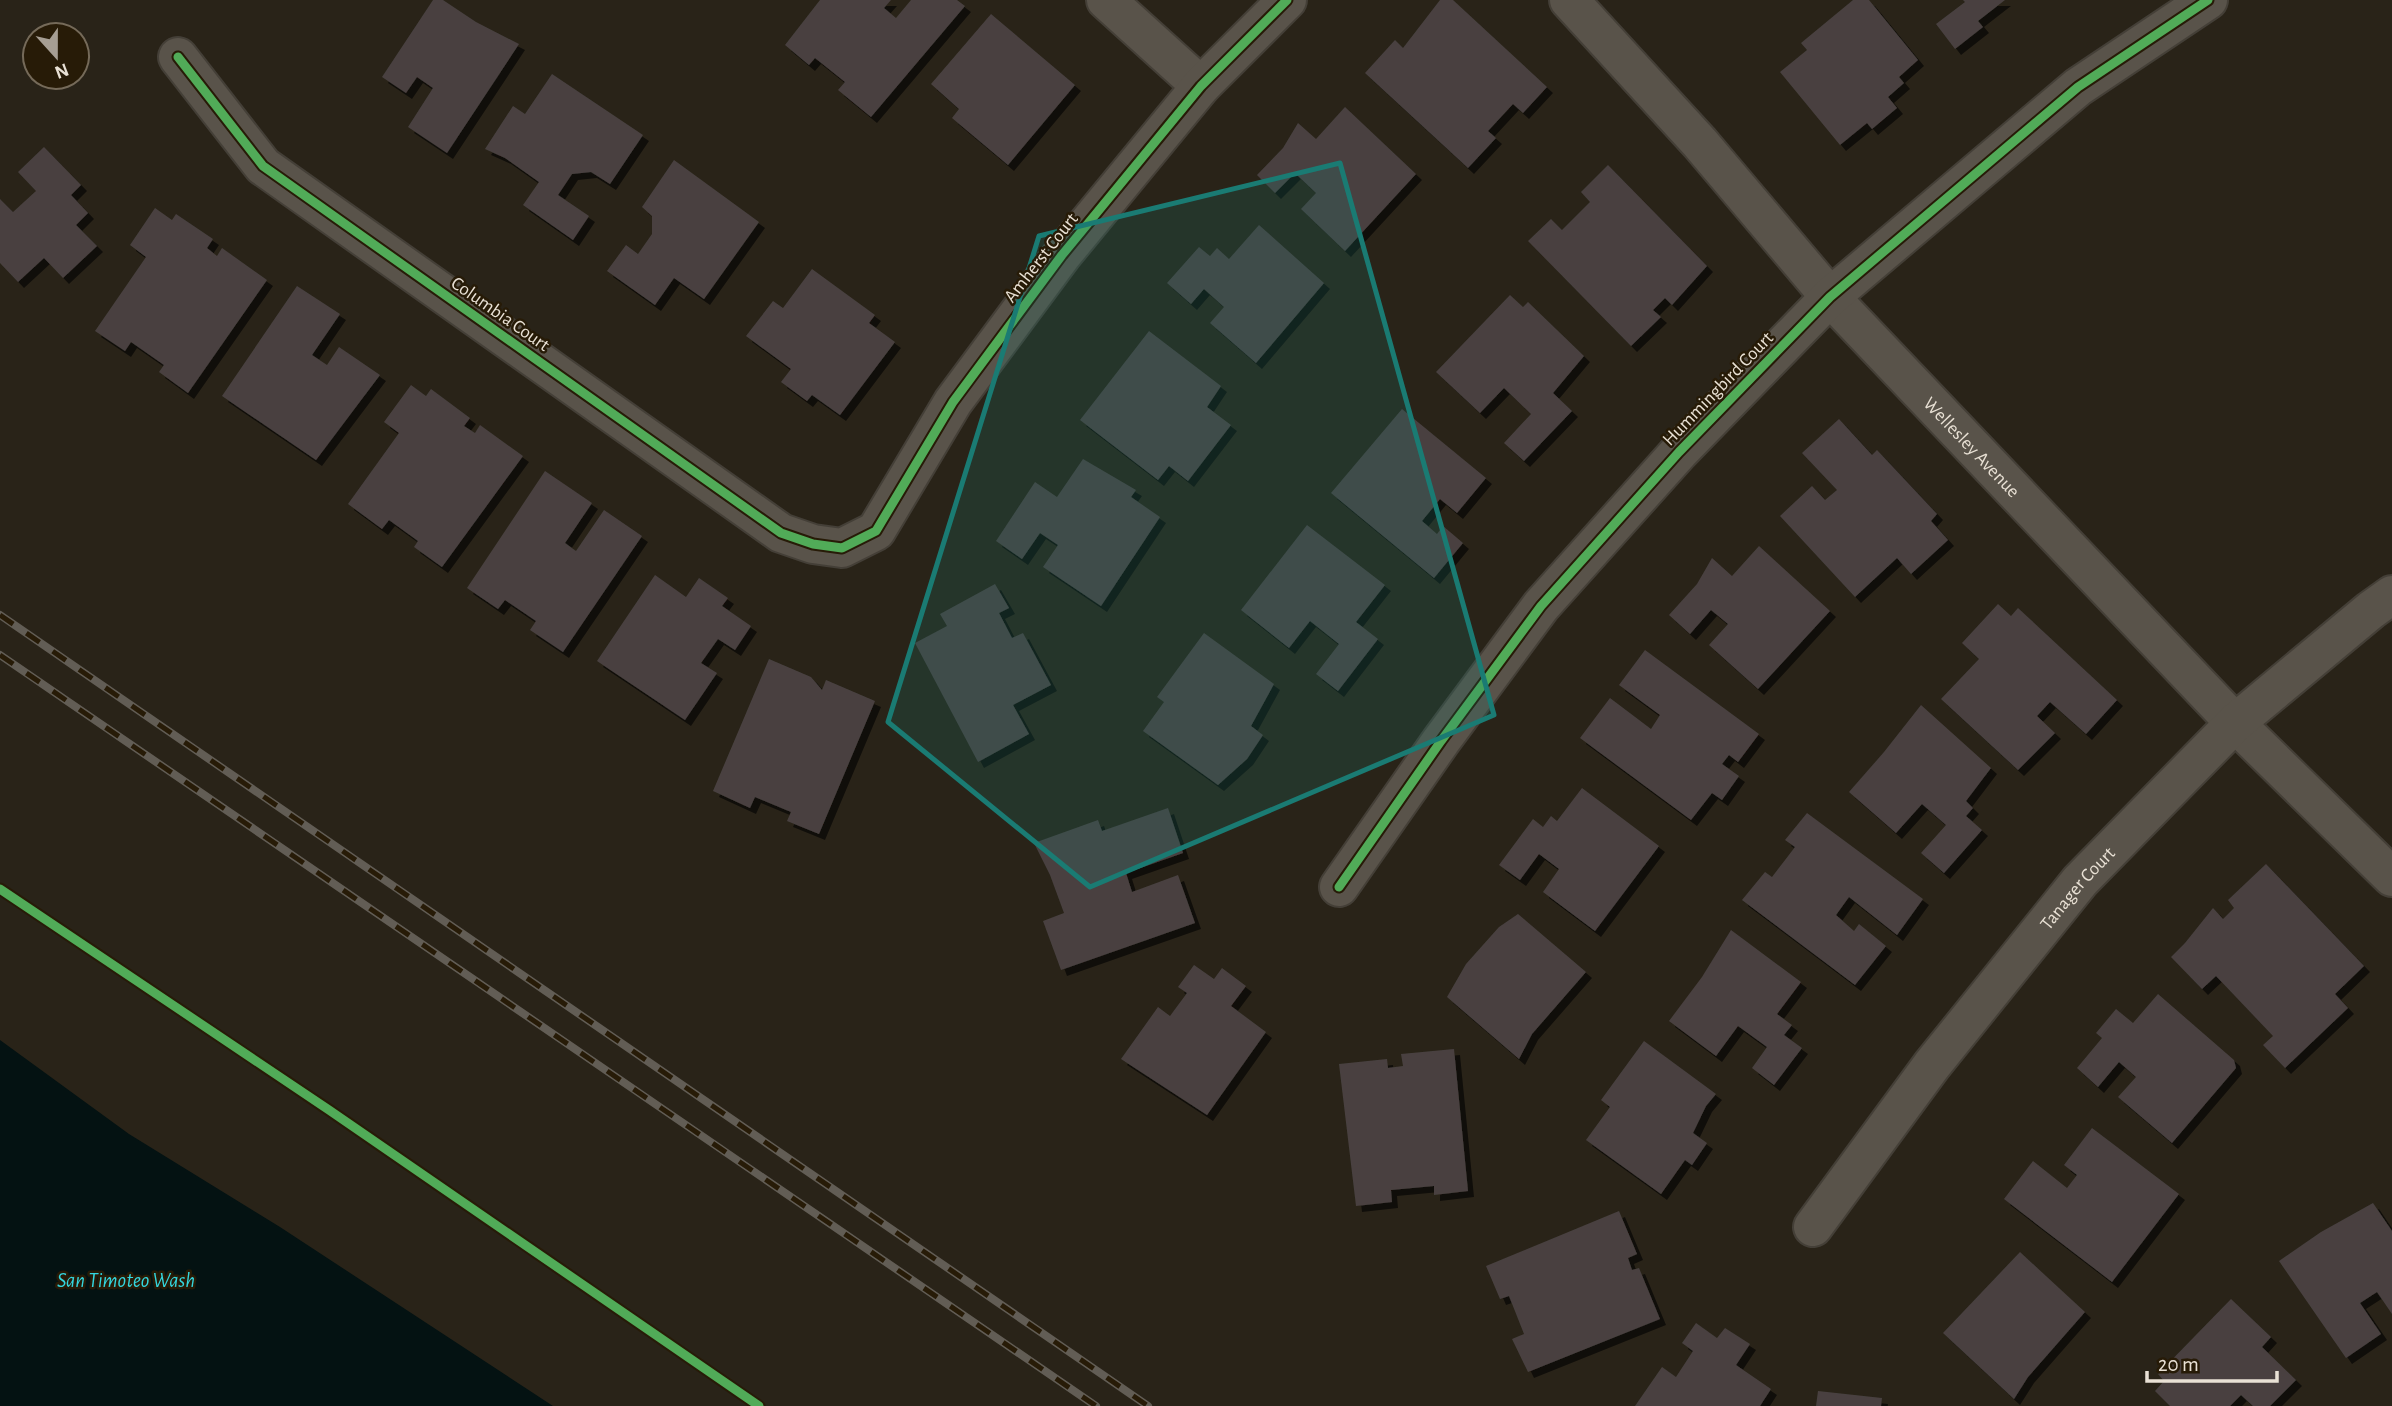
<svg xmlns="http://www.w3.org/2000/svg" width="2392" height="1406" font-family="'Alegreya Sans',sans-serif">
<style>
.water{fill:#041212}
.building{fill:#484140;filter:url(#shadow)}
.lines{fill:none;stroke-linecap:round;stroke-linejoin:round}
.minor-casing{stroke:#443f37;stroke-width:42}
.minor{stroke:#59534a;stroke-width:38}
.rail-casing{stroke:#625d55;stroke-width:8}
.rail{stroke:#271b07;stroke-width:5;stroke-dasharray:16;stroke-linecap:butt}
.cycleway-casing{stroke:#271b07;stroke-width:13}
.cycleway{stroke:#51ab58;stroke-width:9}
.marked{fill:#1a7b73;fill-opacity:0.2;stroke:#1a7b73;stroke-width:5;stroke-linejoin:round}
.labels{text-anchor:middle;stroke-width:5;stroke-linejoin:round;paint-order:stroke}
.street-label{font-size:19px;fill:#e9e1d5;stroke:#271b07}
.water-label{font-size:21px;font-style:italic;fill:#33d6de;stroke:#271b07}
</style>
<defs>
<filter id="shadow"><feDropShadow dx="6" dy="6" stdDeviation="0" flood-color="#0009"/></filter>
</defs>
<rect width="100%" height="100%" fill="#292318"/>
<path class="water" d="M0,1040L129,1134L280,1227L553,1406H0Z"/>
<path class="building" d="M433,0H443L476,22L519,44L447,153L408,127L433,88L417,77L406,93L382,77Z
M820,0H891L884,8L896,18L911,0H957L965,6L871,117L838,90L845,82L815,58L809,65L785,45Z
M1440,0H1453L1547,87L1523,113L1513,104L1488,131L1496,138L1468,168L1365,73L1395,40L1403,48Z
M1853,0H1869L1918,60L1899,77L1904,83L1888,97L1897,108L1872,129L1867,123L1840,145L1780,72L1807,50L1801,43Z
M1963,0H2005L1978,21L1983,27L1955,49L1936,24L1965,2Z
M991,14L1075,85L1008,165L952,118L959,109L931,84Z
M552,74L643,135L610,184L591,172L572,174L558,195L589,216L573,240L523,205L539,182L505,158L485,149L513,106L525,114Z
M1345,107L1416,174L1345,251L1301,209L1316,193L1295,173L1275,193L1257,175L1283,148L1298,123L1316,139Z
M44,147L81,185L71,195L88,213L76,225L97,246L63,278L44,258L18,282L0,263V199L13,212L36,191L18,172Z
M674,160L759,222L704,299L674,278L655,305L607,271L626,245L638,254L652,234V216L642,207Z
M1608,165L1707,266L1672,305L1665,298L1653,310L1661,317L1631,346L1528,241L1551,219L1562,230L1590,202L1581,192Z
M155,208L172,220L176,214L213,239L207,248L217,256L222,248L267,280L188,393L159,372L164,365L131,342L125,351L95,331L146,257L130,245Z
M1259,225L1324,283L1256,363L1210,323L1224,307L1204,289L1191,304L1167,283L1199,247L1210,256L1217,248L1229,259Z
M812,269L875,315L869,323L895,342L840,415L812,395L807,401L781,382L791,369L746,336L773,301L783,308Z
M297,286L340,314L312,355L327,365L339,347L380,375L316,460L222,396Z
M1510,295L1523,307L1528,302L1584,356L1553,393L1572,411L1524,461L1504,443L1531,414L1504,388L1480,413L1436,372Z
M1149,331L1221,386L1207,407L1231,425L1188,481L1169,466L1158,480L1080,420Z
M411,385L426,396L431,389L470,418L464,426L475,433L480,425L523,456L442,567L414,547L418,541L389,520L382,529L348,504L399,433L384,422Z
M1402,409L1486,478L1457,513L1440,499L1422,521L1437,534L1443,526L1463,543L1434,578L1331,493Z
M1839,419L1872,455L1877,450L1937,514L1931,521L1948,540L1911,574L1897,558L1855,597L1780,516L1812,486L1825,500L1837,490L1802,453Z
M1083,459L1136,490L1131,497L1160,517L1101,606L1043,567L1058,545L1040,533L1022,559L996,541L1035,482L1057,497Z
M545,471L592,503L565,543L576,551L604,510L642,536L563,652L530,630L536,621L505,600L498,609L467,588Z
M1307,525L1385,585L1356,622L1378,639L1338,691L1316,674L1339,644L1310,621L1289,648L1241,610Z
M1759,546L1830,611L1758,689L1709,645L1728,624L1711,610L1690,634L1669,615L1697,584L1712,558L1732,576Z
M655,575L686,597L699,578L728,598L722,606L751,626L735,650L718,639L701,663L717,673L685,720L597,661Z
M995,584L1009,608L999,613L1012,638L1023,633L1051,685L1013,705L1029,734L978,762L915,643L947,626L940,614Z
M1998,604L2011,616L2018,608L2117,700L2086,734L2050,702L2037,716L2055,733L2018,770L1941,699L1979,659L1962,643Z
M1204,633L1274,684L1251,726L1263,735L1247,759L1218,785L1143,731L1164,702L1157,697Z
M1645,650L1759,734L1738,762L1729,755L1722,764L1739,776L1722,800L1712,793L1691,820L1580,738L1610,698L1651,729L1660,715L1619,685Z
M769,659L811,677L822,690L826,680L875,701L819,834L787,821L791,812L755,797L750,808L713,791Z
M1921,705L1991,768L1966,801L1973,808L1966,816L1982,830L1944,873L1921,853L1946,825L1922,804L1896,833L1849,792L1884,752Z
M1582,788L1659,846L1595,931L1543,892L1559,869L1539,854L1520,880L1499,865L1533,819L1543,827L1551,816L1557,821Z
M1168,808L1183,853L1126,873L1132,892L1178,875L1195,923L1061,970L1043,921L1064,913L1050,875L1034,843L1098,820L1102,831Z
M1807,813L1923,899L1897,935L1849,897L1836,915L1854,931L1859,924L1886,946L1855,985L1742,900L1765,872L1772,877L1795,847L1785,840Z
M2266,864L2364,966L2335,994L2348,1008L2285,1068L2263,1045L2273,1036L2216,976L2202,989L2171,957L2185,943L2213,908L2223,919L2234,908L2228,900Z
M1518,914L1586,972L1532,1034L1519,1059L1447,997L1466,964L1499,927Z
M1731,930L1801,982L1777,1014L1792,1025L1784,1035L1802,1048L1774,1085L1752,1068L1767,1047L1738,1026L1716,1056L1669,1021L1702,977Z
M1194,965L1214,979L1222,968L1246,986L1231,1006L1266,1032L1207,1115L1121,1059L1158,1007L1170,1016L1187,993L1178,987Z
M2158,994L2234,1060L2236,1068L2172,1143L2118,1097L2136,1077L2119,1062L2098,1087L2077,1068L2102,1038L2096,1033L2116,1009L2133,1023Z
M1644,1041L1716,1094L1706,1106L1693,1133L1707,1143L1692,1165L1685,1160L1661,1194L1586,1140L1610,1107L1601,1100Z
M1454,1049L1468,1191L1434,1195V1186L1391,1190L1392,1202L1356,1206L1339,1064L1387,1059L1388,1068L1403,1066L1401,1054Z
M2092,1128L2179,1194L2112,1282L2004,1199L2033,1161L2067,1188L2077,1175L2064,1165Z
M2373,1203L2392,1231V1314L2377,1292L2360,1303L2381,1334L2346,1358L2279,1261L2321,1232Z
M1619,1211L1637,1254L1628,1258L1632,1270L1639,1268L1660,1319L1528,1372L1512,1339L1524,1334L1509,1296L1500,1299L1486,1266Z
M2020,1252L2085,1312L2028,1377L2014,1399L1943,1333Z
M2231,1299L2271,1337L2262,1347L2296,1380L2270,1406H2253L2241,1395L2230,1406H2170L2155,1391L2164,1381L2158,1374Z
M1696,1323L1717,1338L1725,1328L1750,1344L1736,1365L1771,1389L1760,1406H1635L1662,1367L1676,1377L1693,1351L1682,1343Z
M1818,1391L1882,1398L1881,1406H1816Z"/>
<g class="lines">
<g class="minor-casing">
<g id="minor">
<path d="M1106,0L1201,86"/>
<path id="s1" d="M1569,0L1700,143L1830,297L2235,723L2392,877"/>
<path d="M178,57L263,166L781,533L813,544L842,548L876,531L953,402L1062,255L1201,86L1287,0"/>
<path d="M1339,887L1441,741L1541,606L1679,452L1830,297L2078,87L2208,0"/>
<path id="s2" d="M1813,1227L1932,1065L2080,881L2235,723L2371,610L2392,595"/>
</g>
</g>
<use href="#minor" class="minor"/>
<g class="rail-casing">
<path id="rail" d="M0,615L1148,1406
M0,655L1096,1406"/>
</g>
<use href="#rail" class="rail"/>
<g class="cycleway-casing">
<path id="cycleway" d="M178,57L263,166L781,533L813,544L842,548L876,531L953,402L1062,255L1201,86L1287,0
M1339,887L1441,741L1541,606L1679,452L1830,297L2078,87L2208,0
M0,889L329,1110L759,1406"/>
</g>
<use href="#cycleway" class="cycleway"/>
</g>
<path class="marked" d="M1340,163L1494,715L1090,887L888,722L1039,236Z"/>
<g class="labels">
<g class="street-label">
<text transform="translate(1040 257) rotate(-52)" y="7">Amherst Court</text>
<text transform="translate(501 313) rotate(35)" y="7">Columbia Court</text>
<text transform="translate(1717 388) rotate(-46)" y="7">Hummingbird Court</text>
<text dy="7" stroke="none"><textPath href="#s1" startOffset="602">Wellesley Avenue</textPath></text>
<text dy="7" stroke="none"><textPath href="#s2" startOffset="430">Tanager Court</textPath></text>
</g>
<g class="water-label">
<text x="126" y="1287">San Timoteo Wash</text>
</g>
</g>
<g transform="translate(56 56) rotate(159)"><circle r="33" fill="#271b07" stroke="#756a59" stroke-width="2"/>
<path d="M0-5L12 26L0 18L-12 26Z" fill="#a69e93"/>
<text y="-10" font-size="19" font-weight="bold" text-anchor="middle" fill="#e9e1d5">N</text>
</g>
<path d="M2147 1371v10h130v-10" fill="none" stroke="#e9e1d5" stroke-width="3.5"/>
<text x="2158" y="1371" font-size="21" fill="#e9e1d5" stroke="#271b07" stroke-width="5" paint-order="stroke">20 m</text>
</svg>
